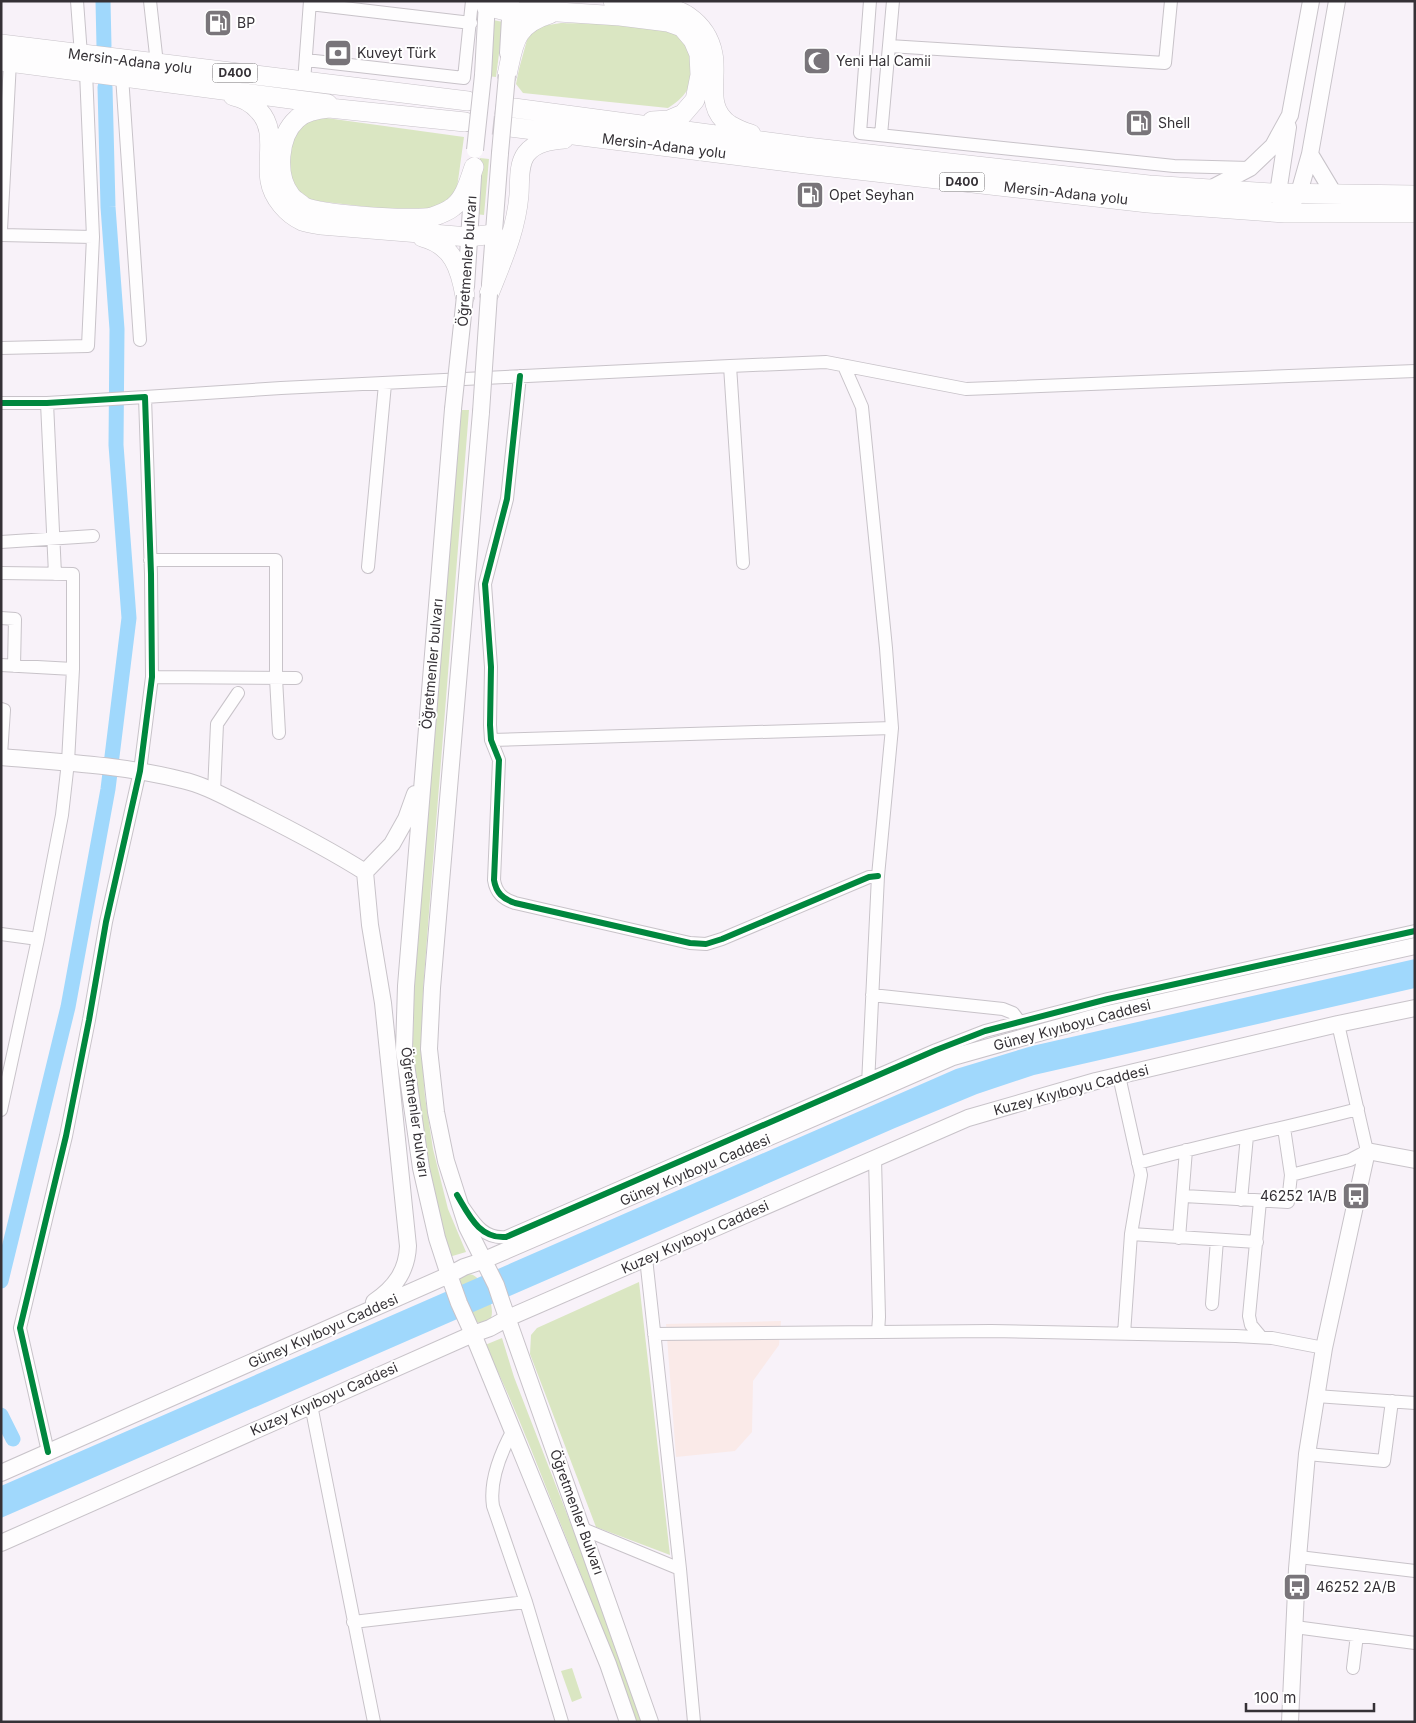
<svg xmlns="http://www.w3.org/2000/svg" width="1416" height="1723" font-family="Inter,sans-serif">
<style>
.education{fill:#faeae8}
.green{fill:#dae6c2}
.water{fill:#a0d8fc}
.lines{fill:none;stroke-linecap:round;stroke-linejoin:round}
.river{stroke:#a0d8fc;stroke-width:15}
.highway-tunnel{stroke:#d1cbd2;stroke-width:19;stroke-dasharray:19 9;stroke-linecap:butt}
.minor-casing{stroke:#c8c3c9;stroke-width:14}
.major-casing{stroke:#c8c3c9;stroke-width:18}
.highway-casing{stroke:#c8c3c9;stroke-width:20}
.minor{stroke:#fefdfe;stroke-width:12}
.major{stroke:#fefdfe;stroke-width:16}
.highway{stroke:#fefdfe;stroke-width:19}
.major-bridge-casing{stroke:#c8c3c9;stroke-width:18;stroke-linecap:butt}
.major-bridge{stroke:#fefdfe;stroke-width:16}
.cycleway-casing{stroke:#fff;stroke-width:9}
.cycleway{stroke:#00873e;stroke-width:6}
.labels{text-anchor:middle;stroke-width:4;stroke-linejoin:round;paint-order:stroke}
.shield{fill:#fff;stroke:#726f72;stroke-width:1}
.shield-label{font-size:12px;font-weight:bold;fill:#353136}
.poi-label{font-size:14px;fill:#353136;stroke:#fff;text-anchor:start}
.street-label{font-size:14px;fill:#353136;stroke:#fff}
</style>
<rect width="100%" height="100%" fill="#f8f2f9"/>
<path class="education" d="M781,1321L779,1345L753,1381L752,1432L735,1451L676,1457L666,1324Z"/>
<path class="green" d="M493,20L503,22L496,77L487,76Z
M561,23C588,24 664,20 683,39C689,45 693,59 693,67C692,88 685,97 668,108L523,93L516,84L519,69L527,40L536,27Z
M312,116L464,137L457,188L446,203L426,211L386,209L308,200L296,188L289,173L288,149L295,126Z
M480,158L489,159L484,215L475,214Z
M460,410H469L430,899L423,991L421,1045L425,1097L433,1149L448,1209L466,1252L449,1257L437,1212L416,1097L413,1044L414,990L421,897Z
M466,1274C468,1274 471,1274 473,1275C484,1280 497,1309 490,1320C485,1328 475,1322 471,1316C466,1306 462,1294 458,1284L461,1277Z
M639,1282L670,1555L596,1527L530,1354L531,1335L537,1328Z
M502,1338L514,1377L628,1672L643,1722H634C611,1648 582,1577 553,1505C532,1451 511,1397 485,1345Z
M572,1668L582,1698L572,1702L561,1671Z"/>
<path class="water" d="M1415,959V988L1034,1075L977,1094L895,1128L1,1518V1486L956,1069L1032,1046Z"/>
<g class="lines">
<path class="river" d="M103,1L104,46
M1,1281L68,1007L108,789L129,618L116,445L117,329L108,207L105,87
M1,1415L13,1439"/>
<path class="highway-tunnel" d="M468,101L514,108
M465,122L510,127"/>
<g class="minor-casing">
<path id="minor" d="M77,1L81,55
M150,1L157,64
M870,1L860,133L1174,166L1250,168
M310,4L471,23
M889,46L1165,63L1171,1
M306,60L464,78L472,1
M122,76L140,340
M304,82L310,1
M881,135L893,1
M1,230L10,62
M1,235L93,237
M1,348L88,346L93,237L86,72
M730,366L826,362L966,389L1415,371
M844,366L862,407L886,648L892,728L878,876L868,1084
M520,376L507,499L485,584L491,667L490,725L491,740L499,760L494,880C496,893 503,899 515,903L690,943L706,944L722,939L869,877L878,876
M145,397L281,388L730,366L743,563
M1,403H47L145,397L151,574L152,677L140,771L106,922L89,1020L66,1136L20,1328L48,1452
M47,403L55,574
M1,542L93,536
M150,560H276V678L279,733
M368,567L385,384
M1,573L73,574V669L68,762L62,815L38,939L1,1110
M1,618L15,619L14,666
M1,665L73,669
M152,677L296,678
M1,709L4,710L1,755
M491,740L892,728
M214,792L217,724L238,693
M1,934L38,939
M872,995L1003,1009L1013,1013L1019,1021
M1119,1076L1141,1175L1131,1234L1124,1334
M1138,1163C1211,1143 1285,1128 1358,1109
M1291,1175L1350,1160L1367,1151L1338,1024
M1184,1196L1288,1202L1291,1175L1284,1128
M1241,1200L1247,1136
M1260,1201L1249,1316L1251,1325L1261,1337
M464,1208C475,1224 484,1239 506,1237L936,1050L985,1031L1108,999L1415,931
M1131,1234L1257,1242
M1179,1238L1186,1150
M646,1258L680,1569
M1212,1304L1217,1240
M878,1332L991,1331L1236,1336L1272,1338L1324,1348
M654,1334L878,1332L879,1317L875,1159
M1316,1396L1415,1403
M311,1405L374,1722
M513,1430C501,1452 489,1480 493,1506L526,1602L562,1722
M1307,1454L1384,1461L1392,1401
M583,1529L680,1569L694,1722
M1299,1557L1415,1571
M353,1622L526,1602
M1295,1627L1415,1643
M1353,1668L1357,1635"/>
</g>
<g class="major-casing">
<path id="major" d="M508,53L511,1
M483,75L487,1
M1210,189L1250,168L1273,146L1290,115L1311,1
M1334,194L1310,154L1337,1
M1292,203L1299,193L1310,154
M1285,213L1278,193L1288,127
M490,284L500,153
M466,287L473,177
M453,409L406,986L404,1050L421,1168L437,1238L449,1275L459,1303L473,1334L608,1664L628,1722
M481,412L432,988L429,1049L436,1112L446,1161L467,1227L496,1285L502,1303L650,1722
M1,757C61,762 123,765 182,780C205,785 227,798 248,808C288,828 327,848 365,872
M374,1302C395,1288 407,1271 408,1246L383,1003L370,925L365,872L392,844L406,819L415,794
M1,1473L449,1275L464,1267L482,1261L825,1113L953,1057L1103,1015L1415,946
M1,1543L473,1334L490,1328L508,1318L968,1118L1096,1081L1338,1024L1415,1008
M1290,1722L1297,1569L1307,1454L1324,1348L1367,1151L1415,1160"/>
</g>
<g class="highway-casing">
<path id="highway" d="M613,1C635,4 669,3 688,16C701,25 710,38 713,54C718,79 704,108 730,125C737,129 743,132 751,134
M486,6L510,12H558L620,16L668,22L682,27L693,40L699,54L700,75L695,100L683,114L669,120L652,121
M1,44L468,101
M1,61L328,104
M507,75C514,43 514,25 550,14
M233,96C243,98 253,104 259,111C277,130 266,157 270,181C273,198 287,214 302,221C308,223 315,224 321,225L469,237L494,234
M514,108L806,147L1149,185L1272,193L1415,195
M465,122L329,108C318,109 305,111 297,119C278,136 275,176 291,196C294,200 300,203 303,206C316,215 415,221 432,217C438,215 448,211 453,207C465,198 469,181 474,167
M510,127L805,164L1148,203L1285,213H1415
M422,237C453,245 460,268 465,296
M489,294C502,261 516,231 519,195C520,182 518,165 526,154C535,142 551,140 564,139"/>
</g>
<use href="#minor" class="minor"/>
<use href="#major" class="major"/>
<use href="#highway" class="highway"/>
<g class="major-bridge-casing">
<path id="major-bridge" d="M475,150L483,75
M500,153L507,75
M453,409L465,296
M481,412L489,294"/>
</g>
<use href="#major-bridge" class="major-bridge"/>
<g class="cycleway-casing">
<path id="cycleway" d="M520,376L507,499L485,584L491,667L490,725L491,740L499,760L494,880C496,893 503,899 515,903L690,943L706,944L722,939L869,877L878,876
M1,403H47L145,397L151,574L152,677L140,771L106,922L89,1020L66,1136L20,1328L48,1452
M457,1195C469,1215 479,1239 506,1237L936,1050L985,1031L1108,999L1415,931"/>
</g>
<use href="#cycleway" class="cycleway"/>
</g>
<defs>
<g id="fuel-square" transform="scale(1.4375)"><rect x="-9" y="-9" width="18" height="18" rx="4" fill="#79757a" stroke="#fff"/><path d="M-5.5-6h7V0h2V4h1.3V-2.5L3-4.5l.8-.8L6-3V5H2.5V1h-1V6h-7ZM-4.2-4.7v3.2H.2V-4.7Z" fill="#fff"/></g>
<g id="bank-square" transform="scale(1.4375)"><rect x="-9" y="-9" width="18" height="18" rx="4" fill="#79757a" stroke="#fff"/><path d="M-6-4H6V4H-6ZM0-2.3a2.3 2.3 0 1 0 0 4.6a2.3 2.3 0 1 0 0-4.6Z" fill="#fff"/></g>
<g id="mosque-square" transform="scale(1.4375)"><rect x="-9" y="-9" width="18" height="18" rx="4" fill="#79757a" stroke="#fff"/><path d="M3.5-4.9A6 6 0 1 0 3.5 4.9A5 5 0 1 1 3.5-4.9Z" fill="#fff"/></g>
<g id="bus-square" transform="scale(1.4375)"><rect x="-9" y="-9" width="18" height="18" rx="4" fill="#79757a" stroke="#fff"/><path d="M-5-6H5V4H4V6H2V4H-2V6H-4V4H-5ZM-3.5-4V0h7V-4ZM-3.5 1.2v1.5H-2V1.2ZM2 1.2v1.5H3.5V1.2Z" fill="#fff"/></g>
</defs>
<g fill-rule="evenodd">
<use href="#fuel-square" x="218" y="23"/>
<use href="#bank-square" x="338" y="53"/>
<use href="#mosque-square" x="817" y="61"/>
<use href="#fuel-square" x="1139" y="123"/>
<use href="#fuel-square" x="810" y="195"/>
<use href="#bus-square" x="1356" y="1196"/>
<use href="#bus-square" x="1297" y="1587"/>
</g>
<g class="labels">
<g class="shield">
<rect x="212.5" y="63.5" width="45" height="19" rx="4"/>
<rect x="939.5" y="172.5" width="45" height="19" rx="4"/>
</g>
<g class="shield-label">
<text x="235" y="77">D400</text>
<text x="962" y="186">D400</text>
</g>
<g class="poi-label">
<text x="237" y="28">BP</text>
<text x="357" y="58">Kuveyt Türk</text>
<text x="836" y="66">Yeni Hal Camii</text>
<text x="1158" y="128">Shell</text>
<text x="829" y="200">Opet Seyhan</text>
<text x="1337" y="1201" text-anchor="end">46252 1A/B</text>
<text x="1316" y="1592">46252 2A/B</text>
</g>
<g class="street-label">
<text transform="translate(130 61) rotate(7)" y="5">Mersin-Adana yolu</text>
<text transform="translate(664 146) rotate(7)" y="5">Mersin-Adana yolu</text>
<text transform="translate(1066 193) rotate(6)" y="5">Mersin-Adana yolu</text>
<text transform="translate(467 261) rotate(-86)" y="5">Öğretmenler bulvarı</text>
<text transform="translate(432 664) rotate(-85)" y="5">Öğretmenler bulvarı</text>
<text transform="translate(1072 1025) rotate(-15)" y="5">Güney Kıyıboyu Caddesi</text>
<text transform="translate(1071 1090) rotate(-15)" y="5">Kuzey Kıyıboyu Caddesi</text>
<text transform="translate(415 1112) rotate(82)" y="5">Öğretmenler bulvarı</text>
<text transform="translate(695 1170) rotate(-23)" y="5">Güney Kıyıboyu Caddesi</text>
<text transform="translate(695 1237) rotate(-24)" y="5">Kuzey Kıyıboyu Caddesi</text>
<text transform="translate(323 1331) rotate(-24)" y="5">Güney Kıyıboyu Caddesi</text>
<text transform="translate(324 1399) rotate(-24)" y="5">Kuzey Kıyıboyu Caddesi</text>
<text transform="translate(577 1512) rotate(70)" y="5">Öğretmenler Bulvarı</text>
</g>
</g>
<rect width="1416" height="1723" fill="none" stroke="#353136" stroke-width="5"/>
<path d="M1246 1703v8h128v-8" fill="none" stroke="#353136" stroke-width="2.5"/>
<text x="1254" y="1703" font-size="15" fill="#353136" stroke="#ffffff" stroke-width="4" paint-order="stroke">100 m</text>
</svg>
